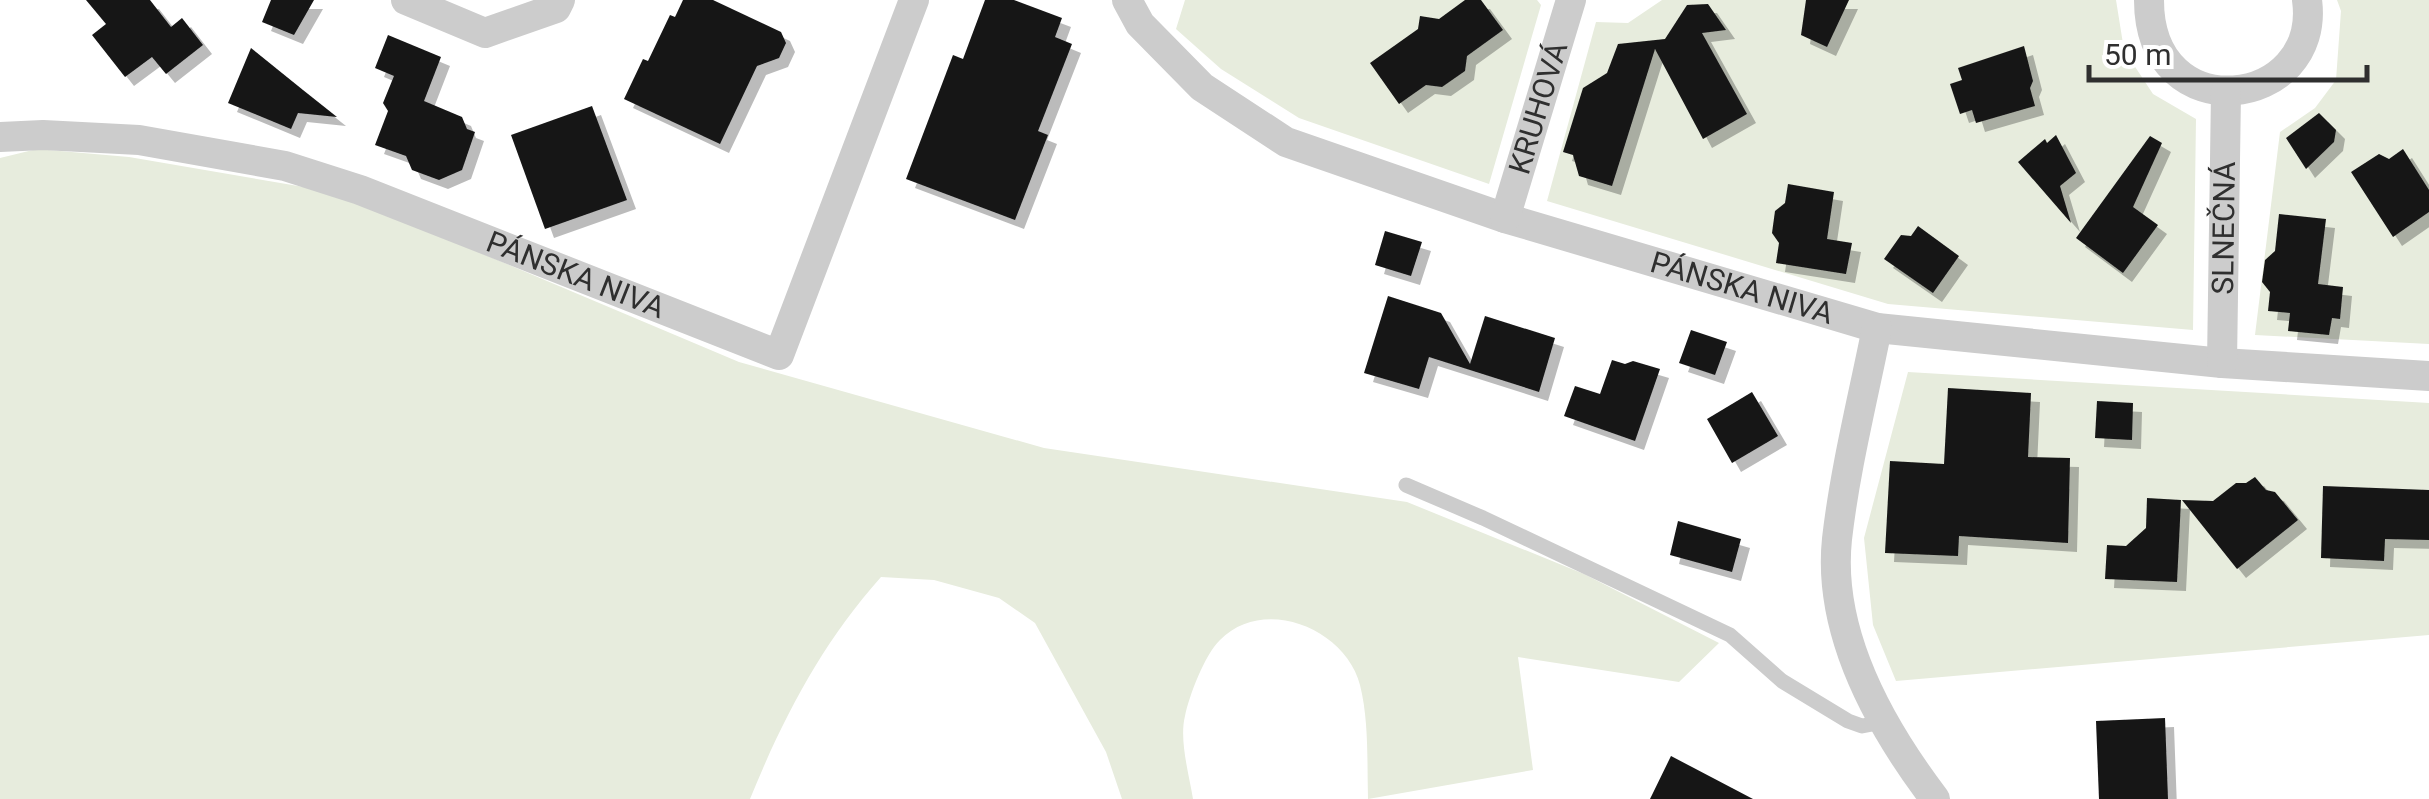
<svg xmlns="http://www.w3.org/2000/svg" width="2429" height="799" font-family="Roboto,sans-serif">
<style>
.green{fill:#e7ecdd}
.building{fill:#161616;filter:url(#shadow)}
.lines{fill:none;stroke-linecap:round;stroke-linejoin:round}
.service{stroke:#ccc;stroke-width:15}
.minor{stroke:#ccc;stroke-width:30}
.labels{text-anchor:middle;stroke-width:10;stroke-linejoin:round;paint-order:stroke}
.street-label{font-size:30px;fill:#2f2f2f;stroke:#fff}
</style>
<defs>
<filter id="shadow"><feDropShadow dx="9" dy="9" stdDeviation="0" flood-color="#0004"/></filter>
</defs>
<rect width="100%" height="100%" fill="#fff"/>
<path class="green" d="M1185,0H1537L1541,5L1489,184L1299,118L1221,69L1176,29Z
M1662,0H2116L2124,50L2153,94L2196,119L2193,330L1888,304L1547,201L1596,22L1628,23Z
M2337,0H2429V344L2255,335L2280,132L2315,108L2336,80L2341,11Z
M37,149L129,157L339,193L739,362L1044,448L1407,502L1584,574L1719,643L1679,682L1518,657L1533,770L1368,799C1367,762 1369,721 1360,685C1346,629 1264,595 1220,640C1205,654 1189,696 1185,716C1179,740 1189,774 1193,799H1122L1106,752L1035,623L999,598L934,580L881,577C822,643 783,718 750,799H0V158Z
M1908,372L2429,403V635L1896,681L1873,625L1864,538Z"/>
<path class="building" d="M86,0H150L171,27L182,18L203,45L166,74L152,57L125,77L92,35L106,24Z
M271,0H314L294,35L262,22Z
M683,0H713L781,32L786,43L779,58L757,66L720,144L624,99L643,59L648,61L670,15L675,17Z
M985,0H1014L1062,18L1055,37L1072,44L1038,131L1048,135L1015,220L906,179L953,55L963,59Z
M1465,0H1481L1503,30L1467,56L1465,71L1442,87L1426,85L1399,104L1370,63L1418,29L1420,16L1439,19Z
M1806,0H1849L1827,47L1801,35Z
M1708,4L1726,30L1702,33L1747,114L1703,139L1655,49L1612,186L1579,176L1573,155L1563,152L1583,88L1607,73L1618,44L1665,39L1687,5Z
M388,35L441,57L424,101L462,117L467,129L475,132L462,170L439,180L412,170L406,156L375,145L388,111L383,103L394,76L375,68Z
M2024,46L2033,81L2030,88L2035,106L1976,123L1972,110L1960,114L1950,84L1962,80L1958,68Z
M251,48L303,90L337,117L298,113L291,129L228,103Z
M592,106L627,200L545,229L511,135Z
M2319,113L2336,130L2334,142L2306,169L2286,138Z
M2056,135L2076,173L2060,186L2071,223L2018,162L2045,139L2047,143Z
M2150,136L2162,143L2133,207L2158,225L2123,273L2076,238Z
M2403,149L2429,190V212L2393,237L2351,172L2379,154L2389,159Z
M1788,184L1834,192L1827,239L1852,243L1846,274L1776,263L1779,243L1772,233L1775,211L1785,203Z
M2279,214L2326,219L2318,284L2343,287L2340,319L2332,318L2329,335L2288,331L2290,313L2268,311L2270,292L2262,282L2265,260L2275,251Z
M1918,226L1959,256L1933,293L1884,259L1901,235L1911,236Z
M1385,231L1422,242L1411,276L1375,265Z
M1388,296L1441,313L1470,364L1485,316L1555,338L1539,392L1429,357L1419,389L1364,373Z
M1691,330L1727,342L1715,375L1679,363Z
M1612,360L1625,364L1633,361L1660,369L1635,441L1564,416L1575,386L1600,394Z
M1948,388L2031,393L2028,457L2070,458L2068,543L1959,536L1958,556L1885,553L1890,461L1944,464Z
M1752,392L1778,436L1732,463L1707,419Z
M2097,401L2133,403L2132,440L2095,438Z
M2255,477L2266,490L2275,492L2298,520L2237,569L2182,500L2213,501L2236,483H2246Z
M2323,486L2429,490V540L2385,539L2384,561L2321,558Z
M2147,498L2181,500L2177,582L2105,579L2107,545L2126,546L2146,528Z
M1678,521L1741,539L1732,572L1670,555Z
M2165,718L2168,799H2099L2096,721Z
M1671,756L1753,799H1650Z"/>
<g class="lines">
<path class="service" d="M1406,485L1483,518L1730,635L1782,681L1848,721L1862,726L1883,722"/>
<g class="minor">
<path d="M406,0L485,33L556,8L560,0"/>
<path id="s1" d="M1127,0L1140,24L1202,87L1286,142L1505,218L1877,328L2222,363L2429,376"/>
<path d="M2149,0C2149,132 2322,109 2307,0"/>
<path id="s2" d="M0,137L43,135L139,140L285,166L360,190L779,355L914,0"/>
<path id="s3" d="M1505,218L1571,0"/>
<path d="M1877,328C1863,398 1845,469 1837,539C1827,634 1881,728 1935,799"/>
<path id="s4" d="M2222,363L2226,92"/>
</g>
</g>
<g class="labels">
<g class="street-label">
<text dy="10" stroke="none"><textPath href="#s3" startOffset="115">KRUHOVÁ</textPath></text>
<text dy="10" stroke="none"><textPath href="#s4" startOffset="135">SLNEČNÁ</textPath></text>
<text dy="10" stroke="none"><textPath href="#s2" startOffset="598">PÁNSKA NIVA</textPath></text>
<text dy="10" stroke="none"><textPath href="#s1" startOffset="695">PÁNSKA NIVA</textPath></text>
</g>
</g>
<path d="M2089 65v15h278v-15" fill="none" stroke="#2f2f2f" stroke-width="5"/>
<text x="2104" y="65" font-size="30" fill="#2f2f2f" stroke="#ffffff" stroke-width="8" paint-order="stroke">50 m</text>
</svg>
